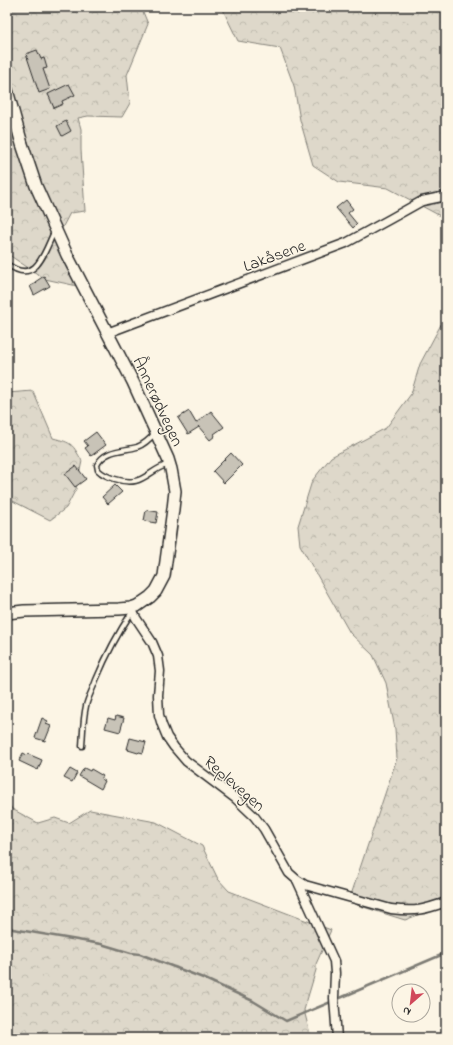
<svg xmlns="http://www.w3.org/2000/svg" width="453" height="1045" font-family="'Indie Flower',sans-serif">
<style>
.forest{fill:url(#forest-crowns);stroke:#84827a}
.lines{fill:none;stroke-linecap:round;stroke-linejoin:round}
.stream{stroke:#7d7b74;stroke-width:2.5}
.building{fill:#c8c3b7;stroke:#2b2b2b}
.service-casing{stroke:#2b2b2b;stroke-width:7}
.minor-casing{stroke:#2b2b2b;stroke-width:11}
.secondary-casing{stroke:#2b2b2b;stroke-width:14}
.service{stroke:#fcf5e5;stroke-width:4}
.minor{stroke:#fcf5e5;stroke-width:8}
.secondary{stroke:#fcf5e5;stroke-width:11}
.labels{text-anchor:middle;stroke-width:3;stroke-linejoin:round;paint-order:stroke}
.street-label{font-size:17px;fill:#2b2b2b;stroke:#fcf5e5}
</style>
<defs>
<pattern id="forest-crowns" width="20" height="18" patternUnits="userSpaceOnUse"><rect width="20" height="18" fill="#ded8ca"/><path d="M2 6a3 3 0 1 1 6 0M12 15a3 3 0 1 1 6 0" fill="none" stroke="#bfbaae"/></pattern>
</defs>
<rect width="100%" height="100%" fill="#fcf5e5"/>
<filter id="ink" filterUnits="userSpaceOnUse"><feTurbulence type="fractalNoise" baseFrequency=".025" numOctaves="2"/><feDisplacementMap in="SourceGraphic" scale="8" xChannelSelector="R" yChannelSelector="G"/><feConvolveMatrix kernelMatrix="1 2 1 2 8 2 1 2 1" color-interpolation-filters="sRGB"/></filter>
<g filter="url(#ink)">
<path class="forest" d="M7,7H141L148,24L127,75L130,103L122,117L88,116L78,118L81,129V150L85,211L70,213L60,232L82,287L45,279L12,257L7,253Z
M224,7H446V219L388,188L339,182L313,165L300,120L294,86L280,48L238,41L224,12Z
M446,315V904L405,920L357,905L351,895L397,758L395,729L386,683L373,655L350,633L300,545L298,526L312,481L331,457L386,428L411,394L420,364Z
M33,391L53,438C73,443 72,444 82,461L76,489L66,508L50,520L7,498V393Z
M7,801L12,809L38,823L55,818L69,823L90,810L156,822L202,846L218,879L229,891L331,930L316,964V970L304,1010L311,1038H7Z"/>
<g class="lines">
<path class="stream" d="M7,926L13,929L101,944L131,953L140,954L203,978L253,1001L286,1021L446,953"/>
</g>
<path class="building" d="M37,50L41,59L44,58L47,68L43,69L50,89L39,93L26,54Z
M69,84L75,95L62,101L63,104L54,108L48,94Z
M66,121L71,131L62,136L57,126Z
M346,200L353,209L348,213L357,224L353,228L336,208Z
M44,276L50,286L34,295L30,286L36,283L35,282Z
M189,411L196,423L211,411L224,427L214,434L215,436L210,440L198,426L199,427L188,434L178,418Z
M96,432L106,445L91,456L85,448L88,446L84,441Z
M231,453L242,465L224,483L213,471Z
M76,466L86,479L75,487L65,474Z
M115,485L122,492L108,504L102,497Z
M146,510L158,512L156,523L144,521Z
M116,716L124,718L120,732L105,728L108,718L115,720Z
M42,718L48,721L46,724L51,726L45,741L35,738Z
M130,738L146,742L143,753L139,752L138,753L128,750L129,749H127Z
M23,753L27,755L28,754L42,760L38,770L19,761Z
M84,768L90,771L91,769L103,776L101,779L105,781L101,789L79,776Z
M70,769L77,773L72,782L64,778Z"/>
<g class="lines">
<g class="service-casing">
<path id="service" d="M7,264C36,286 44,253 54,232
M155,433C150,439 145,444 137,447C124,451 105,449 97,465L98,470C103,475 108,477 115,479C143,488 146,471 169,464
M82,746C83,733 83,719 86,706C88,697 93,689 96,680C106,656 118,633 132,612"/>
</g>
<g class="minor-casing">
<path id="minor" d="M107,333L346,243L390,219L422,201L446,196
M131,608L136,618L152,642L158,656L160,671L158,695L159,715L162,725L167,737L174,747L186,761L235,798L254,816L264,829L289,873L297,880L305,885L391,909C415,912 424,910 446,902
M297,880L334,961L335,973L334,998L337,1038"/>
</g>
<g class="secondary-casing">
<path id="secondary" d="M7,90L22,144L36,186L67,255L133,382L168,459L171,469L175,491L173,509L164,576L156,591L150,597L137,606L131,608L119,609L24,611L7,613"/>
</g>
<use href="#service" class="service"/>
<use href="#minor" class="minor"/>
<use href="#secondary" class="secondary"/>
</g>
</g>
<g class="labels">
<g class="street-label">
<text transform="translate(274 255) rotate(-20)" y="6">Lakåsene</text>
<text transform="translate(159 401) rotate(65)" y="6">Ånnerødvegen</text>
<text transform="translate(235 783) rotate(41)" y="6">Replevegen</text>
</g>
</g>
<rect width="453" height="1045" fill="none" stroke="#fcf5e5" stroke-width="24"/>
<rect x="12" y="12" width="429" height="1021" fill="none" stroke="#2b2b2b" stroke-width="1.5" filter="url(#ink)"/>
<g transform="translate(411 1003) rotate(208)"><circle r="19" fill="#fcf5e5" stroke="#a8a49b"/>
<path d="M0-3L7 15L0 10L-7 15Z" fill="#d1495b"/>
<text y="-6" font-size="11" font-weight="bold" text-anchor="middle" fill="#2b2b2b">N</text>
</g>
</svg>
